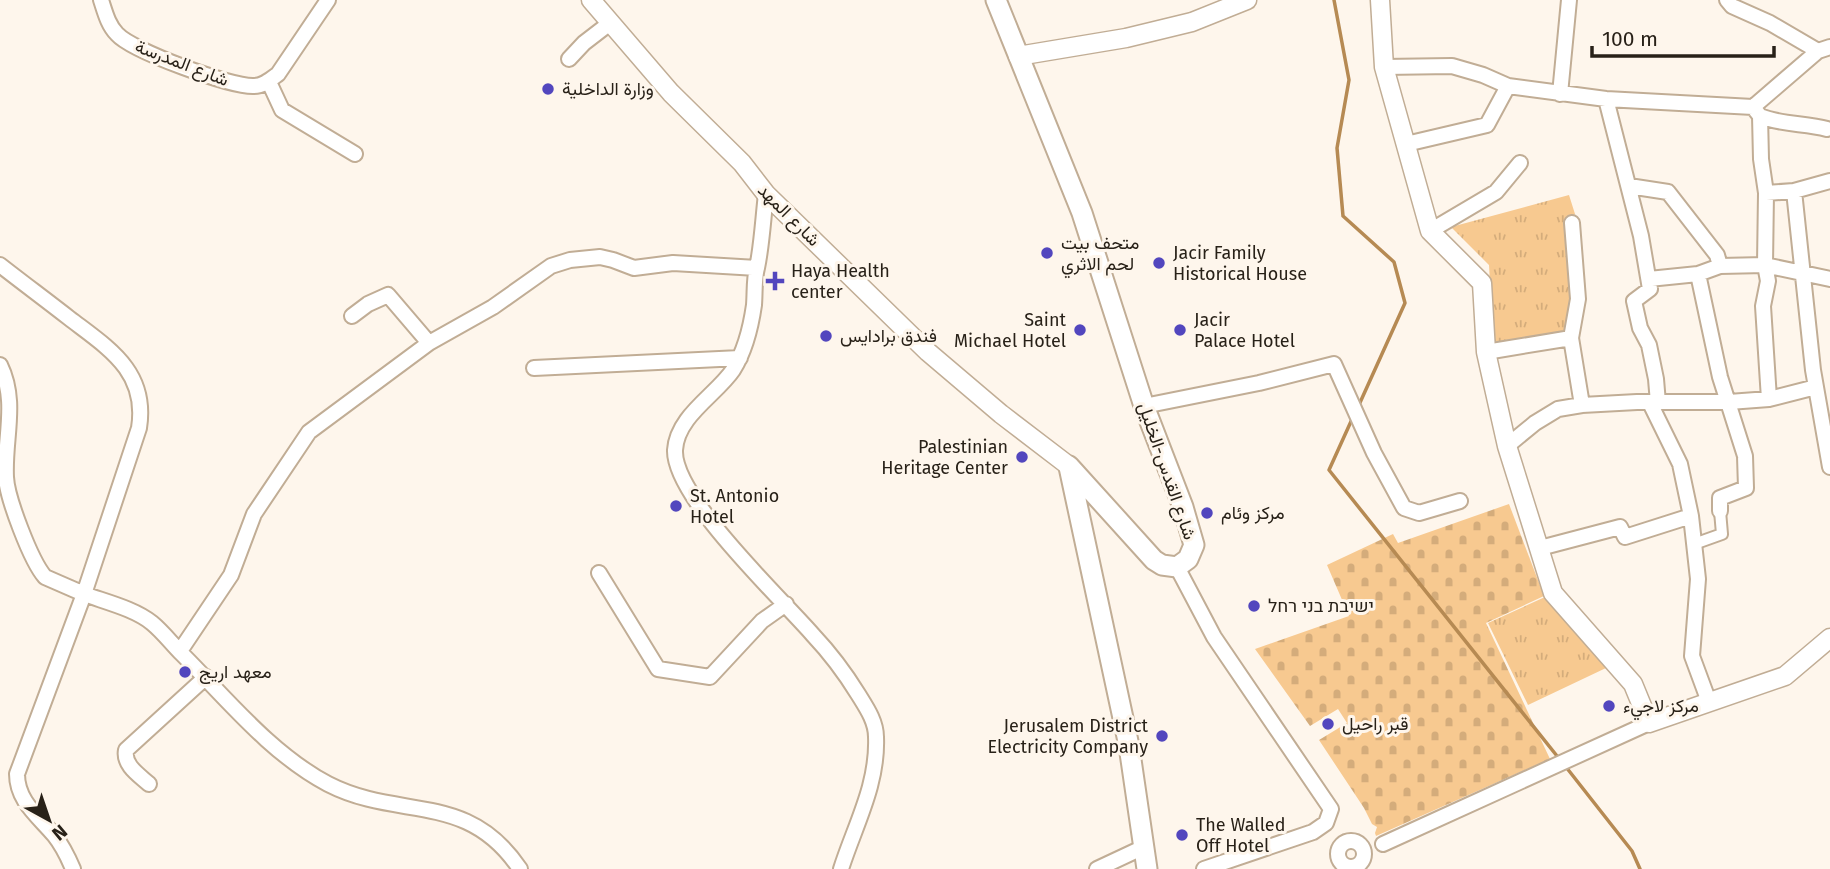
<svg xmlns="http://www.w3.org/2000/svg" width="1830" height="869" font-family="'Fira Sans',Vazirmatn,Heebo,sans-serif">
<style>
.cemetery{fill:url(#cemetery-stones)}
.park{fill:url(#park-tufts)}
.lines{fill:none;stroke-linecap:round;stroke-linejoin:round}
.stream{stroke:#b68a53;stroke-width:3.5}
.pedestrian-casing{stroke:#c1ad95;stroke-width:14}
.minor-casing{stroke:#c1ad95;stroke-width:18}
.tertiary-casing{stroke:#c1ad95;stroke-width:21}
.secondary-casing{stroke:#c1ad95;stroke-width:23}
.pedestrian{stroke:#fff;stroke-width:10}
.minor{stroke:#fff;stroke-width:14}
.tertiary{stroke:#fff;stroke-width:18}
.secondary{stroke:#fff;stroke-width:19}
.poi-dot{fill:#5246be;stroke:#fef6ec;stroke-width:2.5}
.labels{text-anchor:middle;stroke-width:6;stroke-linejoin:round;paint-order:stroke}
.street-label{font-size:18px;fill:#282118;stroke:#fef6ec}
.poi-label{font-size:18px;fill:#282118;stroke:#fef6ec;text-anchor:start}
</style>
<defs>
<pattern id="cemetery-stones" width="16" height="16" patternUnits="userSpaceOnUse" patternTransform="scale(1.75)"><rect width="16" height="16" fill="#f7c990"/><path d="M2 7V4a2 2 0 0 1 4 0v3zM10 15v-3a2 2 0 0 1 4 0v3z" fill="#d4ac7b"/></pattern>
<pattern id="park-tufts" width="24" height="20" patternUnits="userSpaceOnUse" patternTransform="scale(1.75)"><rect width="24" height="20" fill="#f7c990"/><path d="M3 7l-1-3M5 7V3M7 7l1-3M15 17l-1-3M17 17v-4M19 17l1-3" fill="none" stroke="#d4ac7b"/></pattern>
</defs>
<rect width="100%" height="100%" fill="#fef6ec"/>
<path class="cemetery" d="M1509,504L1544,596L1486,623L1550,759L1376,836L1375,833L1377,827L1372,824L1364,808L1319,740L1347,723L1338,709L1310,726L1255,649L1349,616L1327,565L1393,534L1398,543Z"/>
<path class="park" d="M1569,195L1575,214L1569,222L1575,302L1566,335L1493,342L1489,265L1451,227Z
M1545,597L1606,668L1528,705L1488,623Z"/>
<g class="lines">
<path class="stream" d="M1334,0L1349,80L1337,148L1343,216L1394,262L1405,303L1358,407
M1353,417L1329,470L1561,761
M1566,767L1632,851L1640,869"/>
<g class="pedestrian-casing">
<path id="pedestrian" d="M1694,544L1722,534L1720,511"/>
</g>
<g class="minor-casing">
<path id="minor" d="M101,0C105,12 108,25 117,34C132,51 231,87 254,86C263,86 270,80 278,74L328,0
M1727,0L1732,6L1770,23L1818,51
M569,59L584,43L610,23
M1384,67L1452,66L1483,75L1508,86L1606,99L1753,107L1818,51L1830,47
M269,82L282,110L355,154
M1560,94L1569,0
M1606,99L1641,236L1650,289L1634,301L1640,328L1649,345L1656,379L1658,403
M1753,107L1760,116L1761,159L1766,193
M1760,116C1781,125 1806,123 1827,129
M1406,144L1487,125L1508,86
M1629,186L1668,192L1717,255L1720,266
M1794,191L1813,370L1830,467
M766,194C763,219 762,244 757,268C754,279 755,292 754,305C751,326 745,351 733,370C716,395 677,416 675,450C673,497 781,598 813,635C830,653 845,673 858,694C866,707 876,721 876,737C878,785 855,825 841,869
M1572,223L1578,299L1571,338L1582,405
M1430,231L1496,192L1520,163
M0,265C23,283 46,300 69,318C108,348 148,371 139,428L84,594C106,602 135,609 152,623C163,632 172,644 182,654C227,699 271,754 328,784C400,821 467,790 520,869
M1698,274L1720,377L1745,456L1746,488L1720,498V511
M1649,279L1698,274L1720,266L1765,265L1830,279
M352,316L368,304L388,295L429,343
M1486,352L1571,338
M0,365C18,402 4,438 6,477C7,498 31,561 45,577L84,594L17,774C17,801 38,816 54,835C62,845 68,857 73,869
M534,368L740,358
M1769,399L1763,306L1768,281L1765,265L1766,193L1794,191L1830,181
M1650,403L1680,464L1691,516L1698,579L1692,656L1709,702
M1144,406L1259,383L1334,364L1374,453L1404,508L1419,513L1460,501
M1507,446L1535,423L1558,409L1582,405L1637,402H1729L1769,399L1816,387
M1540,548L1620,527L1625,537L1691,516
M1177,567L1214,637L1331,809L1326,823L1313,832L1204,869
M599,573L658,669L710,677L762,621L786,604
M180,651L231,575L254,514L309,432L429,343L493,307L551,266L570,260L600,257L613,260L634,268L673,263L757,268
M149,784C139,775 123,765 126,750L206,677
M1338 854a13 13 0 1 1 26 0a13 13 0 1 1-26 0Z
M1383,844L1649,723
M1097,869L1144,847"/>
</g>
<g class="tertiary-casing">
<path id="tertiary" d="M591,0L671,93L742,163L766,194L928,352L1001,414L1069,466
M1380,0L1384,67L1430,231L1482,283L1486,352L1507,446L1553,593L1633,684L1649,723L1785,676L1830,638
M1018,56L1126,38L1192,22L1247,0"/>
</g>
<g class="secondary-casing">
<path id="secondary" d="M996,0L1082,213L1144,406L1183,507L1194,545L1188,559L1177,567L1162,565L1154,560L1069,466
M1069,467L1129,746L1147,869"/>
</g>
<use href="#pedestrian" class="pedestrian"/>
<use href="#minor" class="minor"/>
<use href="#tertiary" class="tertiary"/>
<use href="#secondary" class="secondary"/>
</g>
<g class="poi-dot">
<circle cx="548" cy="89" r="7"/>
<circle cx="1047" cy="253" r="7"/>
<circle cx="1159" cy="263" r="7"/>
<path d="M771.5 270.5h7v7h7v7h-7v7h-7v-7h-7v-7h7z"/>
<circle cx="1080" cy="330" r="7"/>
<circle cx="1180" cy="330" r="7"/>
<circle cx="826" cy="336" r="7"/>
<circle cx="1022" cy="457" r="7"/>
<circle cx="676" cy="506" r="7"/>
<circle cx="1207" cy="513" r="7"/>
<circle cx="1254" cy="606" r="7"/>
<circle cx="185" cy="672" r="7"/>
<circle cx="1609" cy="706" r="7"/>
<circle cx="1328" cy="724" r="7"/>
<circle cx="1162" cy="736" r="7"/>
<circle cx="1182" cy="835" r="7"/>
</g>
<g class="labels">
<g class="street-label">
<text transform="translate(182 63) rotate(21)" y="6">شارع المدرسة</text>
<text transform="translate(789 215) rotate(45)" y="6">شارع المهد</text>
<text transform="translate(1167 471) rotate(71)" y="6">شارع القدس-الخليل</text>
</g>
<g class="poi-label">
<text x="562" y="95">وزارة الداخلية</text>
<text x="1061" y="249">متحف بيت<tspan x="1061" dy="21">لحم الاثري</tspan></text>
<text x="1173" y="259">Jacir Family<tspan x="1173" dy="21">Historical House</tspan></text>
<text x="791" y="277">Haya Health<tspan x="791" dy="21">center</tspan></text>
<text x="1066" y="326" text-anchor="end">Saint<tspan x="1066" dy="21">Michael Hotel</tspan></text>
<text x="1194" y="326">Jacir<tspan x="1194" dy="21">Palace Hotel</tspan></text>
<text x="840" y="342">فندق برادايس</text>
<text x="1008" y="453" text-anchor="end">Palestinian<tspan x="1008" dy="21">Heritage Center</tspan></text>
<text x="690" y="502">St. Antonio<tspan x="690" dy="21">Hotel</tspan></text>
<text x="1221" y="519">مركز وئام</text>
<text x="1268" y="612">ישיבת בני רחל</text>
<text x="199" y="678">معهد اريج</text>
<text x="1623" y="712">مركز لاجيء</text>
<text x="1342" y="730">قبر راحيل</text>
<text x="1148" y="732" text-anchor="end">Jerusalem District<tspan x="1148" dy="21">Electricity Company</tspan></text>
<text x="1196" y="831">The Walled<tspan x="1196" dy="21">Off Hotel</tspan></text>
</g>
</g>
<g transform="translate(49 820) rotate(140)" stroke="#fef6ec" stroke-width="5" paint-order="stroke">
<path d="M0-5L12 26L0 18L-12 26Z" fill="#282118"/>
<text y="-10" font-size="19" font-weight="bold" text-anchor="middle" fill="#282118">N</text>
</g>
<path d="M1592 46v10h182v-10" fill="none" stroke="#282118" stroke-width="3.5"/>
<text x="1602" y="46" font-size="21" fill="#282118" stroke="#fef6ec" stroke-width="5" paint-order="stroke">100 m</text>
</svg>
